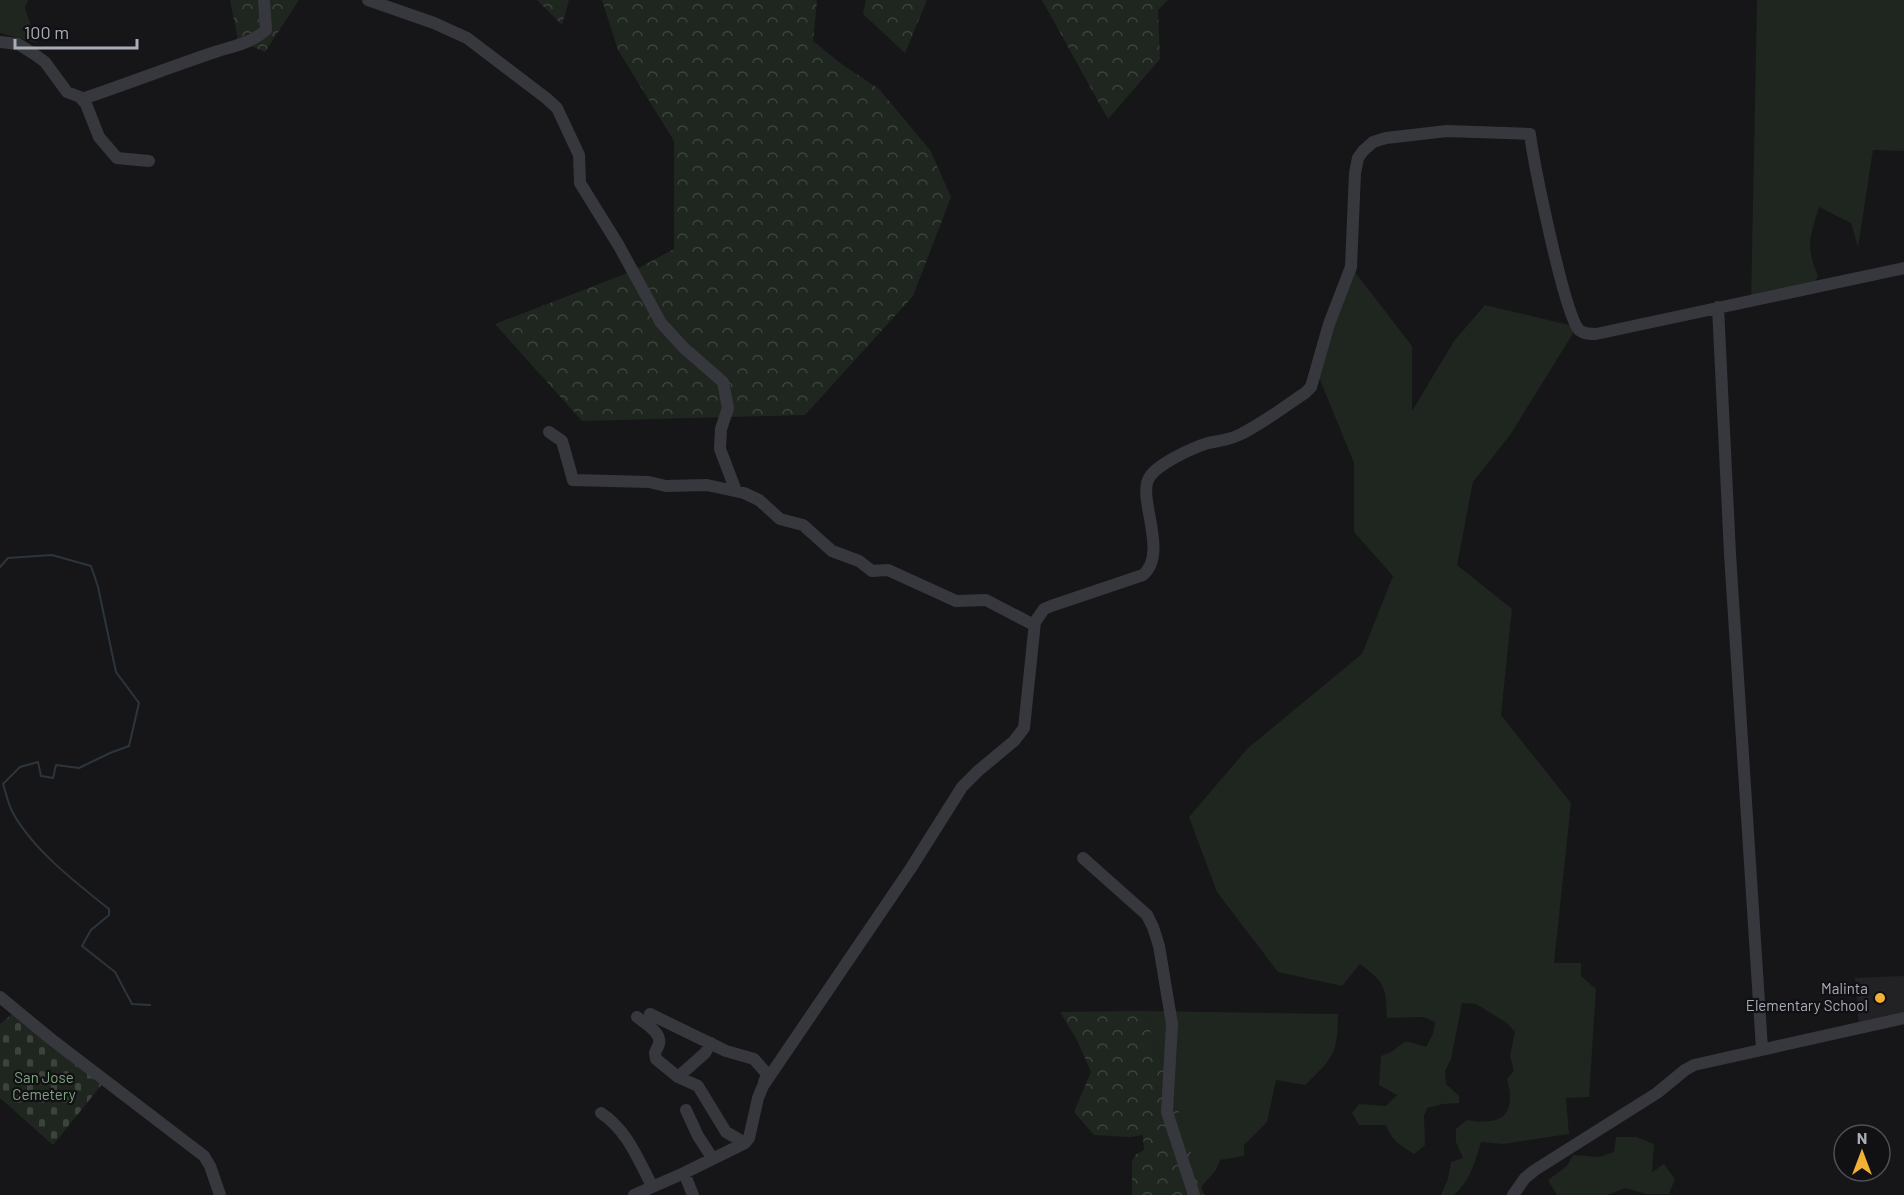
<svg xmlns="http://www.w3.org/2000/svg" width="1904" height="1195" font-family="Barlow,sans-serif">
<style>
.built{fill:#222225}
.green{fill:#1e261f}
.forest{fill:url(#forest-crowns)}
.cemetery{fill:url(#cemetery-stones)}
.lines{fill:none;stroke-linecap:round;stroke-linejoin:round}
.stream{stroke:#2c353c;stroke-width:2}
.minor{stroke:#37383d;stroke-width:12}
.poi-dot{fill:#f2b134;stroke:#111113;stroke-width:2}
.labels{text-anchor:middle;stroke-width:4.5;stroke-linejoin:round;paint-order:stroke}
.poi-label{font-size:15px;fill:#a8adb8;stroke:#111113;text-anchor:end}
.park-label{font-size:15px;fill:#7fa381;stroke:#111113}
</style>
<defs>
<pattern id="forest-crowns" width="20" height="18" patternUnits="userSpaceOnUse" patternTransform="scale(1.5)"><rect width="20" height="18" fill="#1e261f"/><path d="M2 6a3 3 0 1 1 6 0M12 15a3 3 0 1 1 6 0" fill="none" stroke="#3c433d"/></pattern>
<pattern id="cemetery-stones" width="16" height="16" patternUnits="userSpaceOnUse" patternTransform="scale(1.5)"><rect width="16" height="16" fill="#1e261f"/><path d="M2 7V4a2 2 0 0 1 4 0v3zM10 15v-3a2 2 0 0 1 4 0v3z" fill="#3c433d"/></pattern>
</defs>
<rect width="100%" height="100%" fill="#161618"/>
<path class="built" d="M1904,976V1016L1859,1026L1855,978Z"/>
<path class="green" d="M0,0H28L25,8L37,43L0,33Z
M1757,0H1904V151L1873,150L1858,247L1851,223L1819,207C1810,238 1805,245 1818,276L1807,295L1751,305Z
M1351,267L1412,346V411L1454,341L1485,305L1577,327L1510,435L1473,482L1457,565L1512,609L1501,715L1571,803L1554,963H1581V976L1596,989L1589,1097L1566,1098L1569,1134L1503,1144L1481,1142C1475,1162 1470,1181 1454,1195H1441L1448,1179L1451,1162L1463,1158L1456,1142V1129L1467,1120C1502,1126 1517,1115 1507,1079L1514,1071L1510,1056L1515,1032L1507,1023L1476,1004L1462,1003L1451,1059L1445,1071L1446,1084L1459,1096V1103L1443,1104L1427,1108L1424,1116L1425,1145L1414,1154C1401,1146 1391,1140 1386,1125H1359L1352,1113L1359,1104L1386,1106L1397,1095L1379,1085L1381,1056L1391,1052L1406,1041L1426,1047L1433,1034L1435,1022L1423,1017L1387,1018C1386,988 1386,983 1360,964L1342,986L1278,972L1217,892L1189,817L1248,748L1362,654L1393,576L1354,532V463L1316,370Z
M1143,1011L1338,1014C1338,1053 1333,1059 1305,1085L1276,1080L1267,1122L1244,1145V1156L1220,1160L1216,1170L1201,1187L1177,1106Z
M1616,1137H1636L1654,1144L1652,1172L1664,1164L1675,1179L1669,1194H1646L1626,1188L1607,1195H1557L1548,1180L1567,1166L1573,1155L1599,1157L1614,1152Z"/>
<path class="forest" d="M230,0H299L265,52L238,40Z
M537,0H569L562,25Z
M602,0H817L813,41L843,65L879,89L930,150L951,197L913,296L805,415L582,421L495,324L633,271L674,249V141L618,50Z
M866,0H927L905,53L863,14Z
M1042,0H1168L1158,10L1160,59L1108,119Z
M1143,1011L1177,1106L1204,1195H1132V1162L1135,1155L1144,1150L1143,1135L1131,1137L1094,1135L1074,1112L1091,1072L1077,1040L1060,1012Z"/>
<path class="cemetery" d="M12,1014L103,1083L53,1145L0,1098V1024Z"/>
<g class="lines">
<path class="stream" d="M0,567L8,558L52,555L91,566L98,587L116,672L139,703L129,746L110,753L79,768L56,765L53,778L41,776L38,762L20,767L3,784C6,793 8,803 12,811C31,848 76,883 109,909V915L91,930L82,946L115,972L132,1004L150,1005"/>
<path class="minor" d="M368,0L434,23L467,38L546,98L557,108L579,155L580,183L619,246L661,323L684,348L723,382L728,408L721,429L720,449L736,491
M0,42L18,44L34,54L45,62L67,92L80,97L86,104L99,137L117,158L149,161
M82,99C127,84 170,67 215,52C233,46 250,44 266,30L264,0
M1718,307L1730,554L1762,1049
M549,432L562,441L573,480L649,482L666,486L707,485L744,493L759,500L780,519L803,525L832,551L859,561L872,571L888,570L956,601L986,600L1034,625
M1083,858L1147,915L1153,927L1159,946L1172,1024L1167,1112L1194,1195
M0,997L51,1039L204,1156L210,1166L220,1195
M650,1014L726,1051L754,1059L767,1074L764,1082
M637,1017C644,1023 662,1032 659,1044C658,1047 656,1050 655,1053L656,1059L678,1077L698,1086L726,1132L745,1143
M678,1077L705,1053L711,1043
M686,1110L698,1136L713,1159
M601,1113C627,1130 638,1159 652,1186
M684,1173L745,1143L749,1138L758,1098L763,1086L911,868L962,787L978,771L1014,741L1024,728L1035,622L1044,609L1051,606L1143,575C1169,553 1137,498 1149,478C1157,464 1192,448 1208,443C1218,441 1229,440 1239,435C1262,424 1284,407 1305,393L1311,387L1329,324L1351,267L1355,173L1358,158L1363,151L1373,142L1386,138L1447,131L1530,134C1534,164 1564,313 1579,330C1584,334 1590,334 1596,334L1904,268
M634,1195L684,1173L693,1195
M1513,1195L1525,1178L1535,1170L1657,1093L1685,1070L1694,1065L1904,1018"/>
</g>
<circle class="poi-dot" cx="1880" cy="998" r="6"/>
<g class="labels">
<g class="poi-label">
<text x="1868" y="994">Malinta<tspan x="1868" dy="17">Elementary School</tspan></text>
</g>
<g class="park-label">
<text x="44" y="1083">San Jose<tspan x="44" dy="17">Cemetery</tspan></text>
</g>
</g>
<g transform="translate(1862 1153)"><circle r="28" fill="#111113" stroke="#4d4f55" stroke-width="1.5"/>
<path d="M0-4.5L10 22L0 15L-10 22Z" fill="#f2b134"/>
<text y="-9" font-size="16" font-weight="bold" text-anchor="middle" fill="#a8adb8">N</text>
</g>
<path d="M15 39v9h122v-9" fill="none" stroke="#a8adb8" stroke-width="3"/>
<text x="24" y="39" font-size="18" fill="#a8adb8" stroke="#111113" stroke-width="4.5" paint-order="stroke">100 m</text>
</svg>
